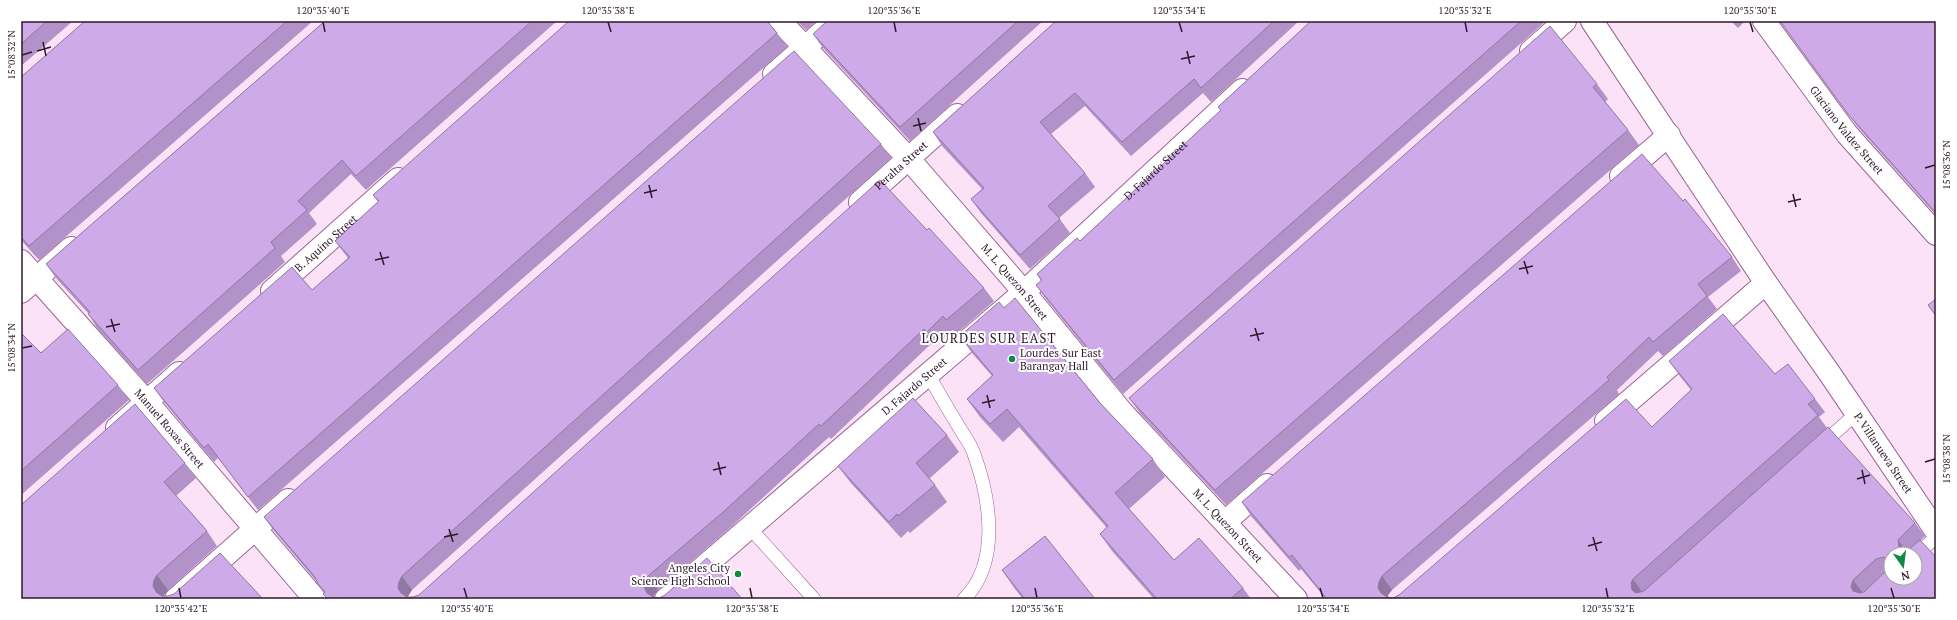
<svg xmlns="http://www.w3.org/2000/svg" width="1957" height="620" font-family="'PT Serif',serif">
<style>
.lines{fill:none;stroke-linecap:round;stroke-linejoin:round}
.service-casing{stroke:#9b6595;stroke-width:14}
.minor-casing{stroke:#9b6595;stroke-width:24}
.tertiary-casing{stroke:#9b6595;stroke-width:24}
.service{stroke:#fff;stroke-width:13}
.minor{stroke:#fff;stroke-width:22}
.tertiary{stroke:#fff;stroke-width:22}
.wall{fill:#b292c8}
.shaded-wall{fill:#9177a3}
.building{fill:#cfaae9;stroke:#9177a3;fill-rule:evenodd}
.ticks{fill:none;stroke:#2e182b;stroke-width:1.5}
.poi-dot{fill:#108944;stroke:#fff;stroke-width:1.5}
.labels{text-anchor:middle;stroke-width:4;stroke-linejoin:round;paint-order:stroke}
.street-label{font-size:11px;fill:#2e182b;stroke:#fff}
.poi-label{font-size:11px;fill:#2e182b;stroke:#fff;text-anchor:start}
.quarter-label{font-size:13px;letter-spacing:1px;fill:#2e182b;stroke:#fff}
.neatline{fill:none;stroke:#2e182b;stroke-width:1.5}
.ticks-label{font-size:10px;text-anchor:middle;fill:#2e182b}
</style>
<rect width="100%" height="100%" fill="#fbe2f7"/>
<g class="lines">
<g class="service-casing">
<path id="service" d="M928,374C938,392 948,409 959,427C964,436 971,444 974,454C990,498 1001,562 964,599
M1821,445L1857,413
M749,527L814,599
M1915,556L1936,537"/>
</g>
<g class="minor-casing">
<g id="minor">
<path id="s1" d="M780,21L908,158L1024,292L1122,412L1296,599"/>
<path id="s2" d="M1592,21L1766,283L1830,374L1936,531"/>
<path d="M1531,51L1565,21"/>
<path d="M774,74L835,21"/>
<path d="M1621,176L1669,135"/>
<path id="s3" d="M860,202L957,115"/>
<path id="s4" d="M21,261L147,402L315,599"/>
<path id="s5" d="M272,291L398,179"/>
<path d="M21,292L71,248"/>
<path d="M1606,421L1766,283"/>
<path d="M117,428L179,373"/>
<path d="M1225,522L1267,485"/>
<path d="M176,599L288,500"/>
<path id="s6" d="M666,599L1024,292L1242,90"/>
</g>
</g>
<g class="tertiary-casing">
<g id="tertiary">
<path id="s7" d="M1764,21L1847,134L1936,234"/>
</g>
</g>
<use href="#service" class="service"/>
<use href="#minor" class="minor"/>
<use href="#tertiary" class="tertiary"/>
</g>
<path class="wall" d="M21,21H73L21,66Z
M85,21H313L39,260L21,240V77Z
M325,21H557L366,190L351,174L309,213L317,224L281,256L285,262L147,384L97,328L88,313L56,278L46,264Z
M797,21H817L806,30Z
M827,21H1043L910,141L823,48L813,34Z
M1056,21H1299L1211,102L1203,93L1131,156L1085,106L1051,134L1085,173L1095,187L1059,218L1070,233L1030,269L981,213L971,199L982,189L942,146L933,132Z
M1311,21H1546L1123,394L1046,299L1036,285L1041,281L1037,274L1080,241L1221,111L1218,107Z
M1731,21H1745L1738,28Z
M1780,21H1936V215L1857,126Z
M768,22L777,33L787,47L258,510L218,458L214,462L164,402L154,388L312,290L348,258L335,241L378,202L373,195Z
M1597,84L1608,99L1605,102L1628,130L1639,145L1226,505L1140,413L1129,398Z
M881,144L891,158L412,590L408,596V597H413L419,595L927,230L984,288L994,301L956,334L953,330L936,345L933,342L831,439L829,437L731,527L658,590L654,595V597L742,599H327L317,582L274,531L264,517Z
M1732,257L1741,271L1708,297L1717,309L1663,356L1658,351L1617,390L1619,394L1392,590L1388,595V597L1393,598L1399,595L1652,427L1691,390L1679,375L1669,361L1775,374L1815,399L1825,412L1819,417L1827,428L1915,523L1925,536L1920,541L1936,599H1326L1301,569L1299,571L1251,516L1242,502Z
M1004,308L1100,403L1153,459L1165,477L1129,509L1174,560L1243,588L1251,599H1154L1112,551L1100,534L1107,528L1019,427L1003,442L980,417L967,399L992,376L972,353L960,336Z
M21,333L41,353L118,385L129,400L21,495Z
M947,435L959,452L929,479L935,485L947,502L910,533L908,531L901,538L850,482L838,466Z
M185,463L196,478L176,496L207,531L217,546L168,590L164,595V596L263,599H21Z
M1002,570L1095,599H1023L1015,589Z"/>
<path class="shaded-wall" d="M1898,540L1908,553L1899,547Z
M157,575L168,590L164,595V599L156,592L153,586L154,580Z
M402,576L412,590L408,596V599L401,593L398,588L399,582Z
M648,576L658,590L654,595V599L647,593L644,587L645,582Z
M1382,576L1392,590L1388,595V599L1381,593L1378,588L1379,582Z
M1633,579L1643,593L1640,597L1632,590L1631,583Z
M1853,580L1863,593L1861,599L1853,591L1851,587Z"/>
<path class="building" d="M21,21H47L21,44Z
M85,21H287L29,246L21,237V77Z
M325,21H532L356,176L342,160L298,201L307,210L271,242L275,248L138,370L88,314L90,312L46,264Z
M569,21H767L777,33L248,497L208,444L204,448L154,388L292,267L312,290L350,257L335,241L379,201L373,195Z
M827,21H1018L900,127L813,34Z
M1056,21H1274L1201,88L1194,79L1122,142L1075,93L1040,122L1085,173L1048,206L1060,219L1020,255L971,199L984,188L933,132Z
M1311,21H1521L1114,380L1036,285L1042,280L1037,274L1077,238L1080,241L1221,110L1218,107Z
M1780,21H1936V213L1848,114Z
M1550,26L1597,84L1593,87L1628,130L1215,490L1129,398Z
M794,51L881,144L402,576L399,582L398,588L401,593L407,597H413L419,595L880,180L927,230L929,228L984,288L946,320L943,316L927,332L924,329L821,426L819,424L722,513L648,576L645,582L644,587L647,593L653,597L659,598L665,595L707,558L742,599H328L323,594L325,592L318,584L315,577L264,517Z
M1642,154L1683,201L1685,199L1732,257L1698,284L1707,296L1653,342L1649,337L1607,377L1609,380L1382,576L1379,582L1378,588L1381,593L1387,597L1393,598L1399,595L1626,399L1652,427L1692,389L1669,361L1723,314L1775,374L1788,364L1815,399L1808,404L1818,415L1633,579L1631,583L1632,590L1636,593L1644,591L1828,427L1915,523L1898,540L1899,547L1908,550L1920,540L1936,557V599H1327L1292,555L1289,557L1242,502ZM1891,554H1915V578H1891ZM1884,557L1889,563L1887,570L1864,592L1860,593L1853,591L1851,587L1853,580L1876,559Z
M1015,298L1100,403L1153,459L1115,493L1174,560L1199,538L1243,588L1230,599H1157L1100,534L1108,526L1007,409L990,424L967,399L993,375L960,336L999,302L1004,308Z
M1936,299V316L1928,305Z
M68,329L118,385L21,471V333L41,353Z
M913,398L947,435L916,463L935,485L898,516L897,514L889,522L838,466Z
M135,404L185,463L164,482L207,531L157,575L154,580L153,586L156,592L162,596H168L174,594L220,553L263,599H21V505Z
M1045,536L1095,599H1025L1002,570Z"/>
<path class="ticks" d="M323,22L325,32M608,22L611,32M894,22L896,32M1179,22L1182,32M1465,22L1467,32M1750,22L1753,32M43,42L46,56M37,51L51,47M1187,51L1190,64M22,55L32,52M1181,59L1195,56M918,118L921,131M913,126L926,123M1925,168L1935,165M649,185L652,198M644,193L657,190M1793,194L1796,207M1788,202L1801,199M380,252L384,265M375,260L389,257M1524,261L1528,274M1519,269L1533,266M111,319L115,332M106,327L120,324M1255,328L1259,341M1250,336L1264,333M22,348L32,346M987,395L990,408M982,403L995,400M718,462L721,475M1925,462L1935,459M713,470L726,467M1862,470L1865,484M1857,479L1870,475M449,529L453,542M444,537L458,534M1593,537L1597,551M1588,546L1602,542M179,588L181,598M464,588L467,598M750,588L752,598M1035,588L1037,598M1320,588L1323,598M1606,588L1608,598M1891,588L1894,598"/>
<g class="poi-dot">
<circle cx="1012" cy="359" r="4"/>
<circle cx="738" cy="574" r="4"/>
</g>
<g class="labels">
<g class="street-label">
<text dy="4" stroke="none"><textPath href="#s7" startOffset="137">Glaciano Valdez Street</textPath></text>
<text dy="4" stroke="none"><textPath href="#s3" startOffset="55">Peralta Street</textPath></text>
<text dy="4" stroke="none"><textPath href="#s6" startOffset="651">D. Fajardo Street</textPath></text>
<text dy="4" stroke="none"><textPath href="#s5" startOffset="72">B. Aquino Street</textPath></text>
<text dy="4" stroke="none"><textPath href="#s1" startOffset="351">M. L. Quezon Street</textPath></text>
<text dy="4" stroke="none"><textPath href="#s6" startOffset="327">D. Fajardo Street</textPath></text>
<text dy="4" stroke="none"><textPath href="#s4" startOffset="224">Manuel Roxas Street</textPath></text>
<text dy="4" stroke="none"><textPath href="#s2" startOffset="521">P. Villanueva Street</textPath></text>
<text dy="4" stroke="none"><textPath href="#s1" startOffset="675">M. L. Quezon Street</textPath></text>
</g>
<g class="poi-label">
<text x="1020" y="357">Lourdes Sur East<tspan x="1020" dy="13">Barangay Hall</tspan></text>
<text x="730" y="572" text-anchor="end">Angeles City<tspan x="730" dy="13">Science High School</tspan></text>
</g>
<g class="quarter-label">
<text x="989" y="343">LOURDES SUR EAST</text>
</g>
</g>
<rect width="1957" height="620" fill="none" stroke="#ffffff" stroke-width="44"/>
<g transform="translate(1903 566) rotate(166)"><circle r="19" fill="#ffffff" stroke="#aba3aa"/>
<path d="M0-3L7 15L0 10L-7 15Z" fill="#108944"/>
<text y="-6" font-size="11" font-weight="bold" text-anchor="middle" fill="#2e182b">N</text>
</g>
<rect x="22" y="22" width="1913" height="576" class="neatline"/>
<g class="ticks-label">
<text x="323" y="14">120°35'40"E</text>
<text x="608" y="14">120°35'38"E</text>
<text x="894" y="14">120°35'36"E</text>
<text x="1179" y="14">120°35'34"E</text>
<text x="1465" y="14">120°35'32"E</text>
<text x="1750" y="14">120°35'30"E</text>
<text transform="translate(11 55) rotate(-90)" y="4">15°08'32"N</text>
<text transform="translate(1946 165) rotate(-90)" y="4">15°08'36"N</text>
<text transform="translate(11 348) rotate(-90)" y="4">15°08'34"N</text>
<text transform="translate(1946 459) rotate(-90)" y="4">15°08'38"N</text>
<text x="181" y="612">120°35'42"E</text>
<text x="467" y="612">120°35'40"E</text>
<text x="752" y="612">120°35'38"E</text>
<text x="1037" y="612">120°35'36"E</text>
<text x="1323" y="612">120°35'34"E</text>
<text x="1608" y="612">120°35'32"E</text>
<text x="1894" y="612">120°35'30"E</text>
</g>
</svg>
